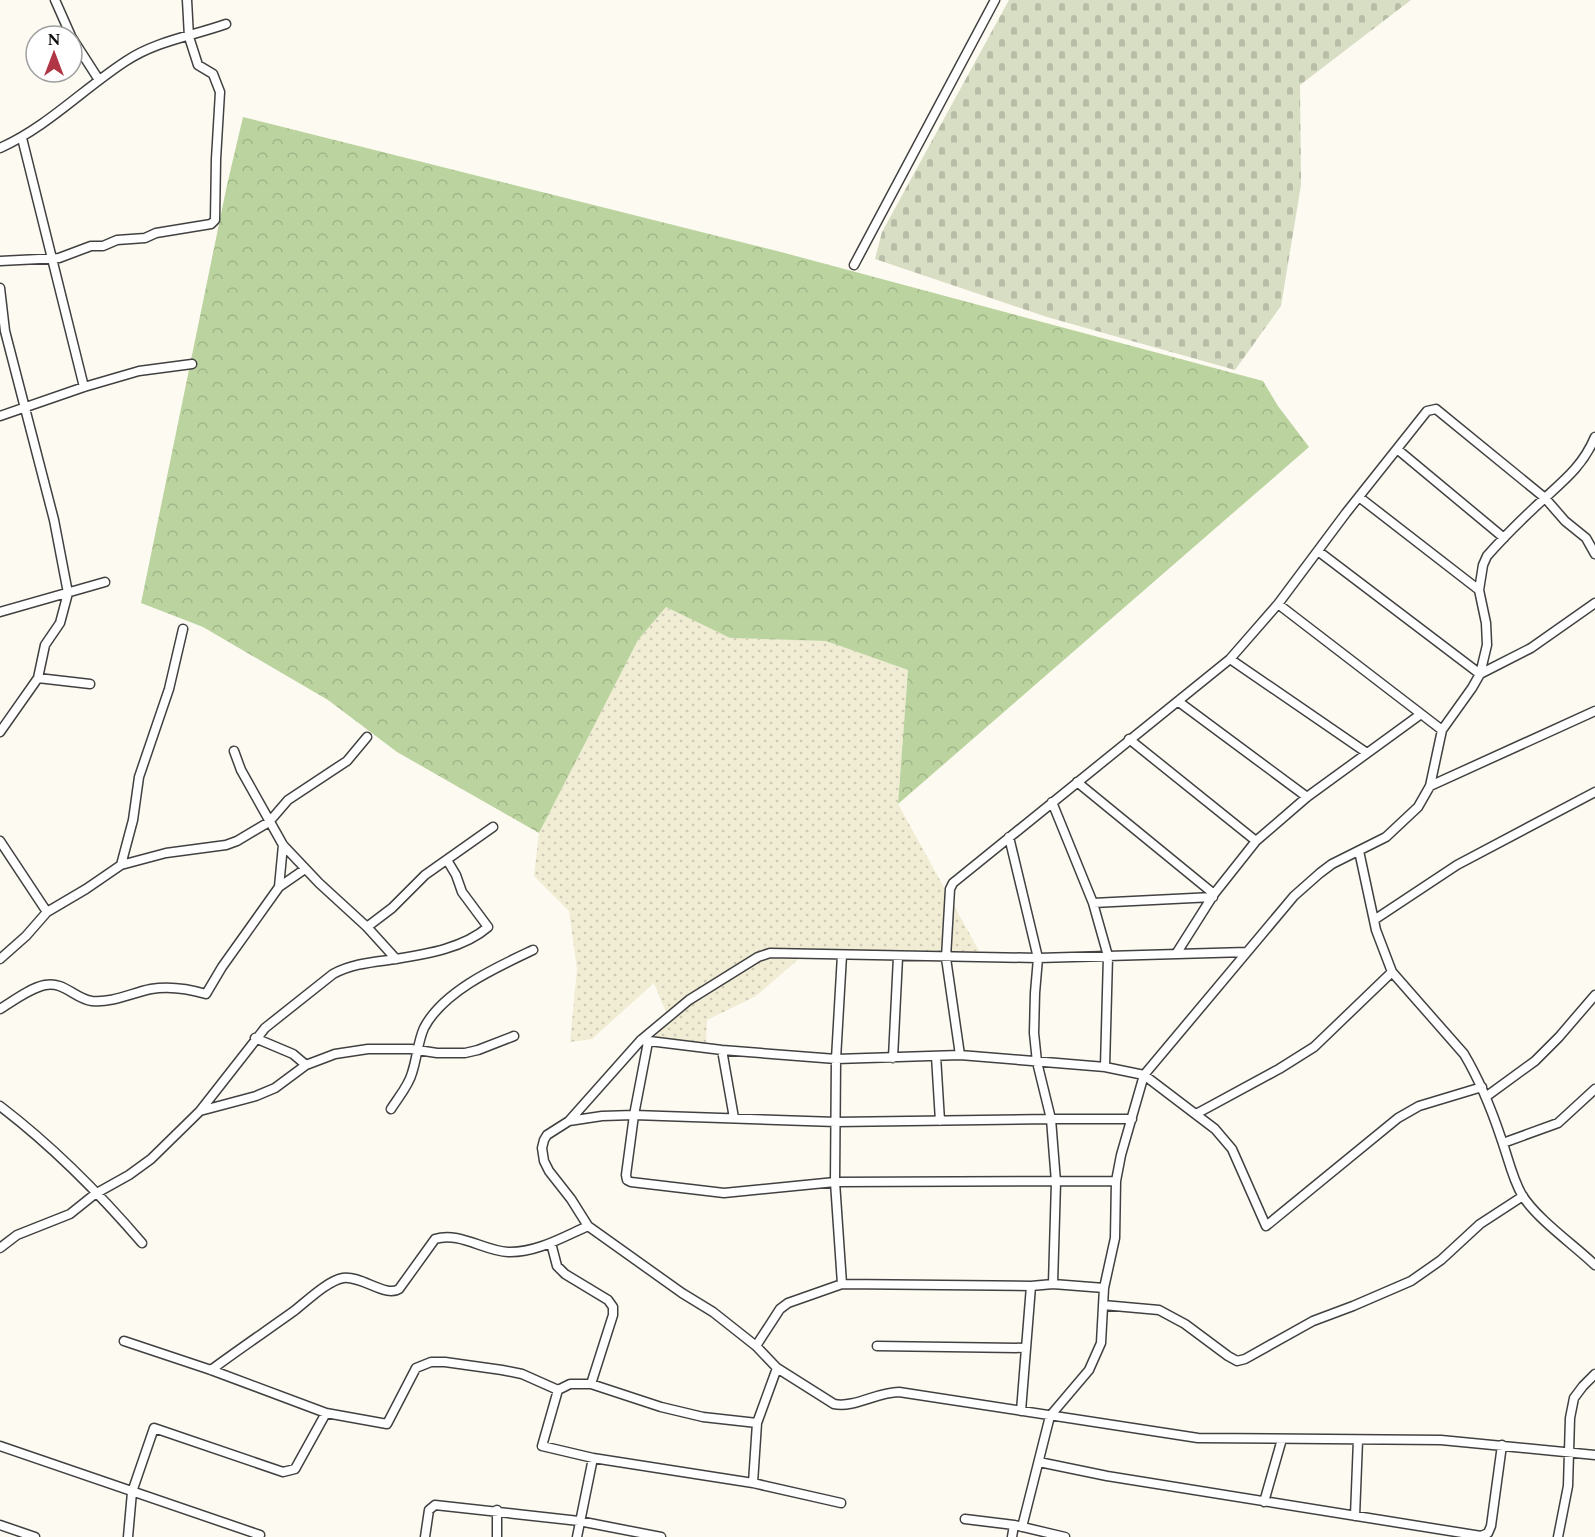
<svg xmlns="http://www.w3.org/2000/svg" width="1595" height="1537" font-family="Spectral,serif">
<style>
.farmland{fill:url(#farmland-dots)}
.forest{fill:url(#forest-crowns)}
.cemetery{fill:url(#cemetery-stones)}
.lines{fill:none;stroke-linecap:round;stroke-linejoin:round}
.street-casing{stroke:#414141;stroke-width:11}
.street{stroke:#fff;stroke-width:8}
</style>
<defs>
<pattern id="farmland-dots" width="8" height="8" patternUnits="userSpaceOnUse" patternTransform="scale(1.5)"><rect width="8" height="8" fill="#f1ecd4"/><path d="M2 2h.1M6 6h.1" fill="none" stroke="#cdc9b5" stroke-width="1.8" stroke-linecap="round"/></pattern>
<pattern id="forest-crowns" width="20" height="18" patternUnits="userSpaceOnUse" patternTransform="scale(1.5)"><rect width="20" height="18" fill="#bbd49f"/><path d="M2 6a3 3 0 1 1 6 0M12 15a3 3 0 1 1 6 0" fill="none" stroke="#a0b588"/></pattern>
<pattern id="cemetery-stones" width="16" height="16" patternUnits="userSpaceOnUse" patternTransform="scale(1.5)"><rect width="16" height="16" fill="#d8dec4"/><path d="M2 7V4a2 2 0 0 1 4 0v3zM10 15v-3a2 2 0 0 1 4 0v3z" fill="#b8bda7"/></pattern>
</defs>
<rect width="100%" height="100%" fill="#fdfaf1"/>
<path class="farmland" d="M666,607L730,638L826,641L908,670L898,804L979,951L801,957L756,996L707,1020L706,1043L653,1038L670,1022L654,983L592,1039L570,1042L577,969L569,911L534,876L539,833L638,640Z"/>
<path class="forest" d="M243,117L781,252L1263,381L1278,406L1309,447L898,804L908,670L826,641L730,638L666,607L638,640L539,833L397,752L328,700L203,627L141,603L227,185Z"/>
<path class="cemetery" d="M1009,0H1411L1300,85L1301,185L1281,306L1235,370L1047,317L875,259L882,232Z"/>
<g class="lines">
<g class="street-casing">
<path id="street" d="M55,0L71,36
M72,38L99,80
M22,138L84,387
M0,148C47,127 83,89 126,61C156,41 192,36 226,24
M0,261L59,258L91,246H103L117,240L145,238L156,233L211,224L215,220L216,159L220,92L213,74L198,65L189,37L187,0
M854,265L995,0
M0,288L5,331L54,520L68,593L60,623L45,645L38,678L0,732
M0,416L84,387L139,371L192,364
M1397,449L1504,538
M1359,497L1479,590
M1318,551L1480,674L1531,648L1595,603
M1278,604L1442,730
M0,612L105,582
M1230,659L1367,753
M38,678L90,684
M1179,702L1307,797
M1129,739L1256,841
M234,751L241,770L283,845L319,883L367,927L396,959
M1077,782L1214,894
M1430,786L1595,711
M1052,802L1093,903L1213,897
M1009,837L1038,958L1035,993L1034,1033L1037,1062L1051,1119L1056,1182L1053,1284
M0,841L47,912
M1359,851L1376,930L1392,972L1464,1054C1480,1081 1491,1108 1501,1138C1508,1157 1512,1178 1522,1195C1537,1219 1574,1245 1595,1265
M121,865L133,820L139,777L169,689L183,629
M279,887L305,869
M1093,903L1108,956L1105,1067
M1374,920L1457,865L1595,792
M367,927L392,908L425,875L493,827
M1247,952L1038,958L770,953L758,957L689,1000L641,1040L569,1121L547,1135L544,1140L542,1148L544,1161L549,1171L571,1199L588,1226L682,1293L713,1312L756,1346L777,1368L834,1404C855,1408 877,1392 899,1392L1198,1438L1441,1440L1595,1455
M1176,954L1214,894L1256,841L1307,797L1421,714
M842,955L836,1059L835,1182L842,1284
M0,959L26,936L47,912L86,889L121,865L166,853L226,845L237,841L269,822L288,800L347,761L367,737
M0,1009C13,1001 30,988 45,985C64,981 75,999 92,1001C113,1003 131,993 151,989C169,986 189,989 206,994L222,967L279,887L283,845
M255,1038L293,1054L306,1065
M641,1040L722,1050L836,1059L960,1055L1105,1067L1144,1075L1215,1129L1232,1149L1266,1226L1398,1118L1419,1106L1482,1087
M648,1042L634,1115L626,1175L627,1180L631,1182L724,1193L835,1182L1116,1181
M722,1050L734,1118
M960,1055L946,958L950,889L953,883L1230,659L1278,604L1346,513L1427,411L1436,409L1545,498L1565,521L1586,538L1595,554
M936,1056L940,1121
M893,1058L898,957
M1487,1096L1535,1061L1559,1037L1595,995
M0,1106C51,1145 100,1194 142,1243
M391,1109C398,1098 409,1085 412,1073C417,1058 418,1041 424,1028C443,991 497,967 533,950
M200,1111L256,1096L275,1088L306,1065L335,1054L368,1049H411L437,1053H465L478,1050L514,1036
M1196,1114L1279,1069L1314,1047L1392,972
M569,1121L602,1116L634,1115L836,1122L1051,1119H1132
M1503,1143L1558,1123L1595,1089
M551,1243L557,1266L565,1274L608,1300L613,1307V1315L591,1384
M0,1248L17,1235L70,1214L95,1194L129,1175L151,1159L200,1111L265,1028L333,974C353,963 375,962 396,959C427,954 464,948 488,927L462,892L456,875L447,860
M1103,1305L1159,1310L1185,1324L1228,1356L1237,1361L1245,1359L1313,1321L1353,1306L1411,1281L1441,1260L1480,1224L1523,1196
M124,1341L211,1370L326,1413L387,1424L416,1368L431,1362H445L502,1370L522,1374L558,1390
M756,1346L780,1309L788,1303L842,1284L1031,1286L1053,1284L1104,1288
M877,1346L1026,1348
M211,1370C238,1350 266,1331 294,1311C307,1301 327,1281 343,1278C361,1275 386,1298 399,1289L435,1239C459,1231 484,1251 508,1252C536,1253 563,1237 588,1226
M1021,1411L1031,1286
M757,1423L703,1417L661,1407L591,1384H570L558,1390L542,1446L593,1458L753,1483L841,1503
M0,1446L260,1535
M1039,1462L1107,1476L1481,1536L1488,1533L1491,1526L1502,1445
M753,1483L757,1423L777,1368
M1264,1502L1282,1439
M1355,1516L1358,1440
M965,1519L1014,1525L1065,1537
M0,1525L35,1537
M1022,1527L1050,1416L1089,1370L1101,1343L1104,1288L1115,1238L1116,1181L1121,1155L1144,1075L1294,896L1320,873L1332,864L1386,837L1418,807L1430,786L1442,730L1472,688L1480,674L1487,645L1486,623L1479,590L1483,565L1487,556C1502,539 1518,523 1534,508C1559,484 1581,470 1595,437
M128,1537L132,1492L154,1428L283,1472L295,1469L326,1413
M425,1537L429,1510L435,1505L579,1521L661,1537
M497,1537V1510
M577,1537L593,1458
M1012,1537L1014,1525
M1558,1537L1568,1486L1570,1418L1574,1398L1583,1386L1595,1374"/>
</g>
<use href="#street" class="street"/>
</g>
<g transform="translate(54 54)"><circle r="28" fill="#ffffff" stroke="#9f9f9f" stroke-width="1.5"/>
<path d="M0-4.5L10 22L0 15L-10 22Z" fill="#b03545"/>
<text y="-9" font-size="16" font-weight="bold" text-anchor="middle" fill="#0e0e0e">N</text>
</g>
</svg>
